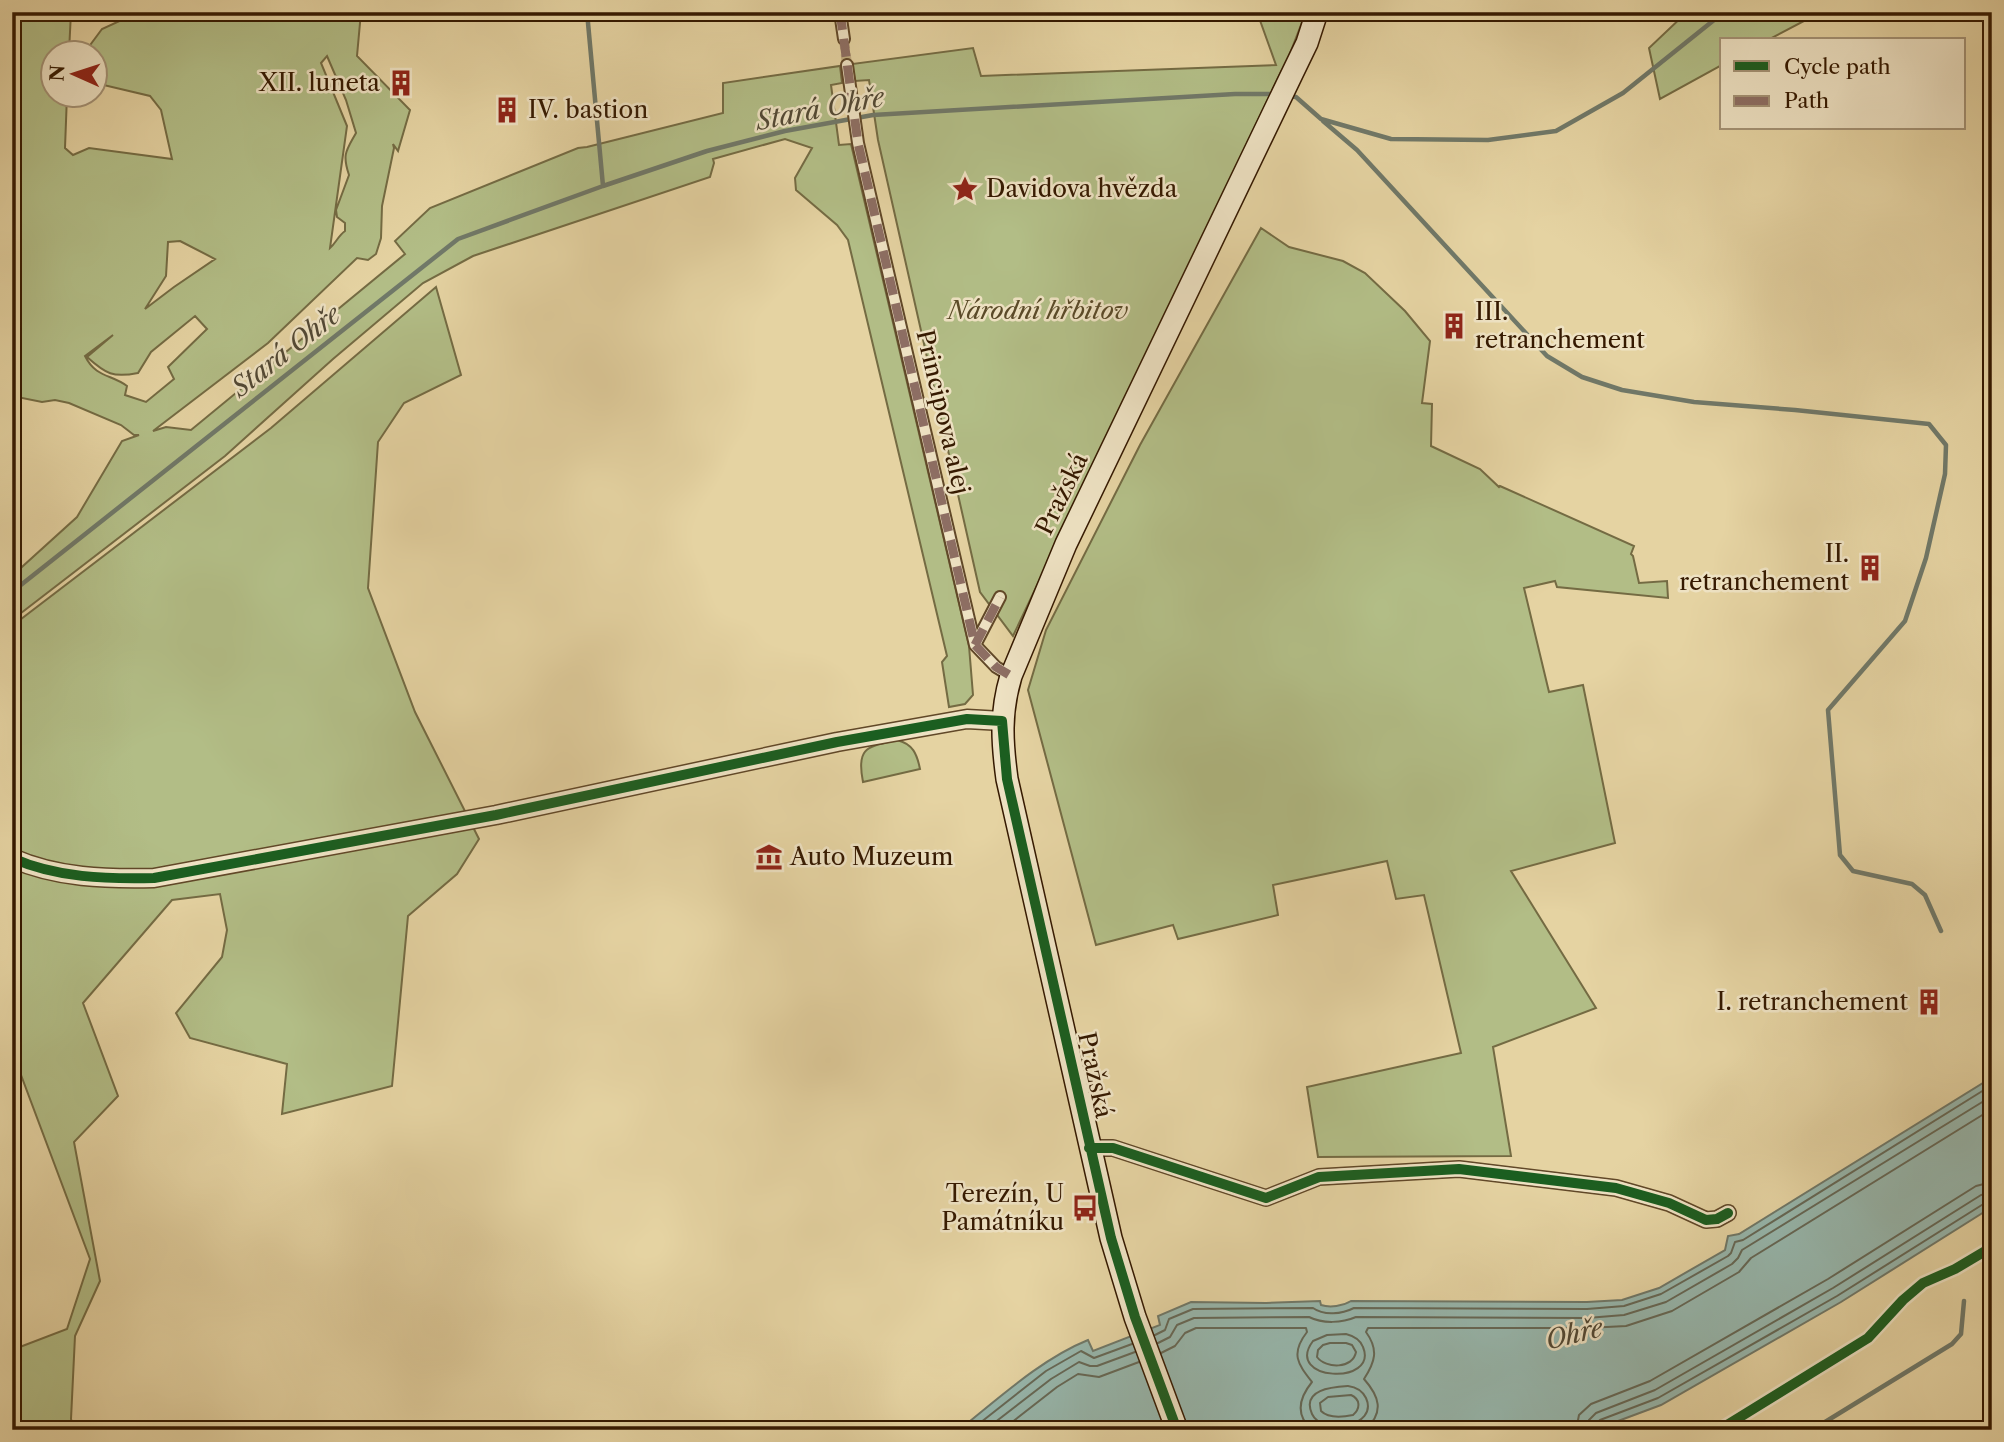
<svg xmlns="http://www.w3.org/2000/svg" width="2004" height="1442" font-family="'Libre Caslon Text',serif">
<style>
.green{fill:#b2bd86;stroke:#746b43;stroke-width:2;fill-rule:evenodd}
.water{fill:#97b7ad;stroke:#707868;stroke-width:2}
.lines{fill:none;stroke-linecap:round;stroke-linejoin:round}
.shore{stroke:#666856;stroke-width:2}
.stream{stroke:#707868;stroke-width:4.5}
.pedestrian-tunnel{stroke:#c2ae82;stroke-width:10;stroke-dasharray:10 5;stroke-linecap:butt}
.pedestrian-casing{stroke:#614828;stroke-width:14}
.minor-casing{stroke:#614828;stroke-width:18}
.tertiary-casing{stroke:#614828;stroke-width:21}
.secondary-casing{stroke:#351900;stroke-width:24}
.pedestrian{stroke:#eee2c3;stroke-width:10}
.minor{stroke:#eee2c3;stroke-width:14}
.tertiary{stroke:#eee2c3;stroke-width:18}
.secondary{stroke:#eee2c3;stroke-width:21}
.quiet{stroke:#8d6e63;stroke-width:9;stroke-dasharray:18 9;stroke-linecap:butt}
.cycleway-casing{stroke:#eee2c3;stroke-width:15}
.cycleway{stroke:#1b5e20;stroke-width:10}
.labels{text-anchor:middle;stroke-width:5;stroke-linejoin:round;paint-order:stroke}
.poi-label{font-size:24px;fill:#351900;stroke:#eee2c3;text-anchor:end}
.park-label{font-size:24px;font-style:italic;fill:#5a4a28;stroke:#eee2c3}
.street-label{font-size:24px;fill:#351900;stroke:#eee2c3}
.water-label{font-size:26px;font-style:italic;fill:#524834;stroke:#eee2c3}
</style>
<rect width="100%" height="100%" fill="#e5d3a2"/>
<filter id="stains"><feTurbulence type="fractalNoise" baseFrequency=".00286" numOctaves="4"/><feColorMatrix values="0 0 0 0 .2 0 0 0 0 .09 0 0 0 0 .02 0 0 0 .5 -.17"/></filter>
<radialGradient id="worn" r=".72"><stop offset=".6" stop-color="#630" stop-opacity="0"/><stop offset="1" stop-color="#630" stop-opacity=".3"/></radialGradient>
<path class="green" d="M12,12H71L69,52H52V94L67,95L65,148L73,155L89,148L172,159L161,110L150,96L95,83L94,52H85L102,29L139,12H361L357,56L410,110L398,151L393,144L394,148L382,206L381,238L376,254L368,260L357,258L268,343L153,431L166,427L191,430L405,254L395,241L430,208L578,148L587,147L723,113V83L840,66L842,83L831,85L839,145L851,144L969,646L973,695L965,704L949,707L942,662L947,656L848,240L837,225L796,190L795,178L812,148L785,139L713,159L714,163L710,177L473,256L423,283L333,359L225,456L12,620V576L77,517L122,441L139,435H134L121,425L69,403L55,400L42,402L12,396ZM327,56L346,100L356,133C346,151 342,154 349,175L336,210L337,217L345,223V231C338,236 336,243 330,248L347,126L321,63ZM180,241L215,259L174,287L145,309L166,276L168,242ZM195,316L207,329L168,367L174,379L146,402L125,395L127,386C111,374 96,378 85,356L113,335L87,357C106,374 113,378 138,373L151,352Z
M1257,12H1306L1282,74L1281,72L1013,636L980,592L878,140L869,80L855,81L852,64L973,48L981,76L1276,65Z
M1687,12H1821L1768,40H1722V65L1660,99L1649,48Z
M1261,228L1289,247L1343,261L1365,273L1405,311L1430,341L1422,403L1432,404L1431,446L1480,469L1499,487L1500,486L1634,546L1631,554L1633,556L1639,583L1667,581L1668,598L1557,587L1555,581L1524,588L1549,692L1583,685L1615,843L1511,871L1596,1008L1493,1047L1511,1156L1318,1157L1307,1087L1461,1053L1424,895L1396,899L1387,861L1273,885L1278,915L1178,939L1173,925L1096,945L1028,690L1046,630L1140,445Z
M436,287L461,375L404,403L378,442L368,588L415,712L479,839L457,874L408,916L392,1086L282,1114L287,1064L190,1038L176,1013L222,957L227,930L220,894L172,900L83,1003L118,1096L74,1142L100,1281L75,1336L71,1419L74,1430H12V1350L67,1329L90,1259L12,1051V626L271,428Z
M897,740C913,744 917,754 920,769L863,782C856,747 867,747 897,740Z"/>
<path class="water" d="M1992,1068V1207L1841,1302L1661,1405L1602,1427L1592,1430H959C998,1399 1041,1359 1088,1340L1093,1351L1160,1325L1158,1316L1191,1302L1266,1303L1320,1301L1321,1305C1330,1308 1343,1306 1351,1301L1587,1302L1622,1300L1659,1288L1725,1250L1728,1236L1739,1234L1986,1081Z"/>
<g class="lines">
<path class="shore" d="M1346,1334C1354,1336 1360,1339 1363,1347C1379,1386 1283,1381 1313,1341L1327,1335Z
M1155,1335L1165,1330L1169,1319L1193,1309L1313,1308C1324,1316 1342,1314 1354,1308L1587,1309L1624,1306L1661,1294L1728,1256L1731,1253L1735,1242L1743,1240L1992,1085
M1158,1343L1170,1337L1177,1325L1194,1318L1309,1317C1323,1324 1342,1323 1356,1317L1587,1318L1624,1315L1666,1302L1732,1264L1738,1258L1742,1250L1992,1096
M1330,1343H1346L1352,1345L1356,1352C1353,1369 1326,1369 1317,1357L1318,1350L1323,1345Z
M1161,1353L1175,1346L1185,1333L1196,1328H1306L1307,1332C1290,1354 1298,1364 1312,1382C1299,1398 1295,1415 1312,1430
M1348,1386C1356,1387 1362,1390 1366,1398C1379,1427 1322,1436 1312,1414C1301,1389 1333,1387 1348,1386Z
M1351,1395C1360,1399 1361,1408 1353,1415C1343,1417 1329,1419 1321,1411L1320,1403L1328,1397Z
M971,1430L1046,1371L1081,1351L1094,1358L1132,1344
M985,1430L1051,1379L1079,1362L1090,1366H1097L1135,1352
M1002,1430L1057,1387L1078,1374L1099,1377L1139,1362
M1365,1430C1385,1412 1379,1396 1364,1379C1375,1362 1379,1350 1366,1332L1368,1328H1587L1626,1326L1672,1311L1739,1272L1751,1258L1992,1109
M1576,1430L1579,1415L1591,1404L1650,1381L1828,1279L1976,1186L1992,1182
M1587,1430L1589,1420L1596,1413L1655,1390L1833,1288L1981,1195L1992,1193
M1596,1430V1424L1600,1420L1658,1398L1837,1296L1985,1203L1992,1202"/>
<path class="stream" d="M587,12L603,186
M1281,12L1282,14
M1288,96L1296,97L1321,119L1391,139L1488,140L1556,131L1623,93L1724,12
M1323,121L1357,150L1547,356L1582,377L1622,390L1694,402L1795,410L1929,424L1946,445L1945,474L1926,558L1905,621L1828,710L1840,855L1853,871L1912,884L1925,895L1941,931
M12,592L458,239L603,186L707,151L785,131L873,115L1235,94H1276
M1812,1430L1952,1344L1961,1334L1964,1301"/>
<path class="pedestrian-tunnel" d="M844,39L847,65"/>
<g class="pedestrian-casing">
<path id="pedestrian" d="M840,12L844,39
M847,65L858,143L975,645L996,667L1011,676
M975,645L1000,597"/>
</g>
<g class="minor-casing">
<path id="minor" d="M1089,1148H1113L1266,1198L1319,1177L1459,1169L1616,1188L1669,1203L1706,1220L1717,1219L1728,1213"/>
</g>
<g class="tertiary-casing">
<path id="tertiary" d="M12,858C57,878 106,879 154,878L496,815L837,742L967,719L1002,721"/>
</g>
<g class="secondary-casing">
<path id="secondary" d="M1177,1430L1135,1317L1111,1238L1007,779C1002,742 1000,713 1011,676L1066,544L1292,74L1307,43L1317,12"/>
</g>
<use href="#pedestrian" class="pedestrian"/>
<use href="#minor" class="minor"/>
<use href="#tertiary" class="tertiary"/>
<use href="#secondary" class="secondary"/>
<path class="quiet" d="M840,12L858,143L975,645L996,667L1011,676
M975,645L1000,597"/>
<g class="cycleway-casing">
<path id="cycleway" d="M12,858C57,878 106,879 154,878L496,815L837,742L967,719L1002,721L1007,779L1111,1238L1135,1317L1177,1430
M1089,1148H1113L1266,1198L1319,1177L1459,1169L1616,1188L1669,1203L1706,1220L1717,1219L1728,1213
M1719,1430L1868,1338L1903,1300L1923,1283L1955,1269L1992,1247"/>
</g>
<use href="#cycleway" class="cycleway"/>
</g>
<defs>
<g id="building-bare" transform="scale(2.1)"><path d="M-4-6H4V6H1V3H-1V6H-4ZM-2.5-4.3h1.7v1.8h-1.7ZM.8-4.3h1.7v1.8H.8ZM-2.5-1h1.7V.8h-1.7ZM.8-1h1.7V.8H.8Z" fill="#8f2418" stroke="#eee2c3" stroke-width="2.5" paint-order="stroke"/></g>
<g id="sight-bare" transform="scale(2.1)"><path d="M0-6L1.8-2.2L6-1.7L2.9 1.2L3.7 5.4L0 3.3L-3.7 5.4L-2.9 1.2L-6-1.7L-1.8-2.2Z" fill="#8f2418" stroke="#eee2c3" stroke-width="2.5" paint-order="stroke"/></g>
<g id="museum-bare" transform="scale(2.1)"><path d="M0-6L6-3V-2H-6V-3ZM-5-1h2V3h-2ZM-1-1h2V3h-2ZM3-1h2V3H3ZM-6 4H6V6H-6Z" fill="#8f2418" stroke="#eee2c3" stroke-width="2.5" paint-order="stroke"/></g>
<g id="bus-bare" transform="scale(2.1)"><path d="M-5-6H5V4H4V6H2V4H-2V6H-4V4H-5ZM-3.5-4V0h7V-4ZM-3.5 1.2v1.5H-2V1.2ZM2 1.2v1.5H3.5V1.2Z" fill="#8f2418" stroke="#eee2c3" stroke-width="2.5" paint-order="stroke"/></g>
</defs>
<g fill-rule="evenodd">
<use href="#building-bare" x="401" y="83"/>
<use href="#building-bare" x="507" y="110"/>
<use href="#sight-bare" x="965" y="189"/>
<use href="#building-bare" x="1454" y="326"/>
<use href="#building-bare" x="1870" y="568"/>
<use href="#museum-bare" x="769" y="857"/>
<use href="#building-bare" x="1929" y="1002"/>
<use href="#bus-bare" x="1085" y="1208"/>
</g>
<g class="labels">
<g class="poi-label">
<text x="380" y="91">XII. luneta</text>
<text x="528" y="118" text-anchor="start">IV. bastion</text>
<text x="986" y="197" text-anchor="start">Davidova hvězda</text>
<text x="1475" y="320" text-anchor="start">III.<tspan x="1475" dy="28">retranchement</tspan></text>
<text x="1849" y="562">II.<tspan x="1849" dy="28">retranchement</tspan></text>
<text x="790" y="865" text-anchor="start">Auto Muzeum</text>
<text x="1908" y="1010">I. retranchement</text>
<text x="1064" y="1202">Terezín, U<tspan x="1064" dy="28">Památníku</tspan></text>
</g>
<g class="park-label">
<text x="1038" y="319">Národní hřbitov</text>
</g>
<g class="street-label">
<text transform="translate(943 412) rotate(77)" y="8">Principova alej</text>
<text transform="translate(1062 494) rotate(-64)" y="8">Pražská</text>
<text transform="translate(1095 1075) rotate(78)" y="8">Pražská</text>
</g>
<g class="water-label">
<text transform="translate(820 109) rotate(-11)" y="9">Stará Ohře</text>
<text transform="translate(286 351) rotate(-38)" y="9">Stará Ohře</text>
<text transform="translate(1574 1334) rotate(-14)" y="9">Ohře</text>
</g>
</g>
<rect width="2004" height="1442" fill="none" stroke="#e5d3a2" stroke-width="42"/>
<rect x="14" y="14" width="1976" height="1414" fill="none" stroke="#351900" stroke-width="3.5"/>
<rect x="21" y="21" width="1962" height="1400" fill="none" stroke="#351900" stroke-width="2"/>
<rect x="1720" y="38" width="245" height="91" fill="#eee2c3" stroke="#a49275" stroke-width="2"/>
<rect x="1734" y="61" width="35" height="10" fill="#1b5e20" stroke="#a49275" stroke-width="2"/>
<text x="1784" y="74" font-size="21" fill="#351900">Cycle path</text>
<rect x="1734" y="96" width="35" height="10" fill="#8d6e63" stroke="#a49275" stroke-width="2"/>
<text x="1784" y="108" font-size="21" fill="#351900">Path</text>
<g transform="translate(74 74) rotate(273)"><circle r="33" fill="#eee2c3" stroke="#a49275" stroke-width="2"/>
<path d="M0-5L12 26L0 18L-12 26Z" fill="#8f2418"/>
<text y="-10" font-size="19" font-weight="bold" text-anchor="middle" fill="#351900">N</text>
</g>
<rect width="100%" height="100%" filter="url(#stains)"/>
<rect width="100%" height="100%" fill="url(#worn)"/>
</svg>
